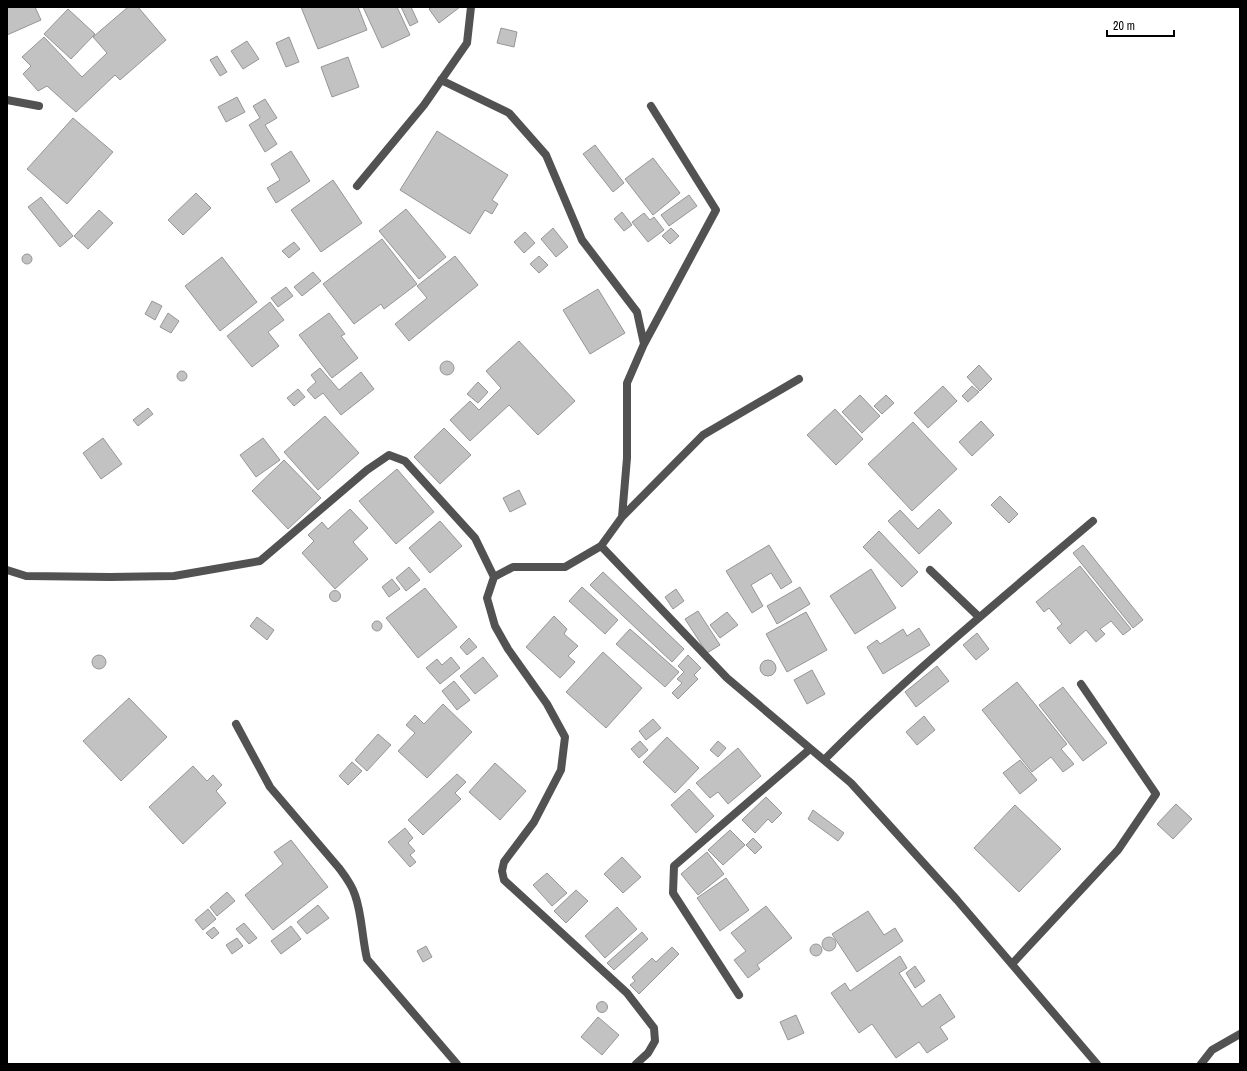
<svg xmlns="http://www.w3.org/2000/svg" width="1247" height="1071" font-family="'Archivo Narrow',sans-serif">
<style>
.building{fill:#c2c2c2;stroke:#969696}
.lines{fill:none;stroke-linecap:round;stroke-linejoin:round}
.street{stroke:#525252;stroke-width:8}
</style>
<rect width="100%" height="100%" fill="#fff"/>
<path class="building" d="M7,7H35L41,20L7,35Z
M128,7H138L166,40L120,80L115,75L76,112L47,86L38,91L23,74L31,66L22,57L44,37L82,77L107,53L93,37Z
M301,7H358L367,30L318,49Z
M363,7H397L410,35L382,48Z
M401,7H411L418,22L410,26Z
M432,7H460L439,23L429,9Z
M68,9L95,34L71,59L44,34Z
M501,28L517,32L514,47L497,43Z
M289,37L299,62L286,67L276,43Z
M247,41L259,59L243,69L231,51Z
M217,56L227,72L220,76L210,60Z
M348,57L359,87L332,97L321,67Z
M237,97L245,112L226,122L218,107Z
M265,99L277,118L265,125L277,144L265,152L249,125L260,118L253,106Z
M73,118L113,152L67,204L27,169Z
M437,131L508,175L492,200L498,204L492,214L485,210L470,234L400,190Z
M595,145L624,183L613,192L583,154Z
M291,151L310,181L276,203L267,188L280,180L271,164Z
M653,158L680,193L653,215L625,179Z
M333,180L362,223L321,252L291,210Z
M196,193L211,208L183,235L168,220Z
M689,195L697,206L669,226L661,215Z
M41,197L73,236L60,247L28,207Z
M406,209L446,257L419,279L379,231Z
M99,210L113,223L88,249L74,236Z
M622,212L632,225L624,231L614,219Z
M644,213L650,220L654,217L664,230L648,242L632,222Z
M553,228L568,247L556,257L541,239Z
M671,228L679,236L670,244L662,236Z
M525,232L535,243L524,253L514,242Z
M382,239L417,284L384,309L381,304L354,324L323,284Z
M294,242L300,249L289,258L282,251Z
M22 259a5 5 0 1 1 10 0a5 5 0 1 1-10 0Z
M455,256L478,285L409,341L395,324L427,298L417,286Z
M539,256L548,265L539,273L530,264Z
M222,257L257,302L220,331L185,286Z
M313,272L321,281L302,296L294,287Z
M286,287L293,296L278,307L271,298Z
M598,289L625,333L590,354L563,310Z
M152,301L162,306L155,320L145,314Z
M270,302L284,320L268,332L279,346L252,367L227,336Z
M168,313L179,321L171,333L160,327Z
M329,313L345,334L341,336L358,358L332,378L299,335Z
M519,341L575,401L538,435L509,405L470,441L450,420L470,401L479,410L501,388L486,371Z
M440 368a7 7 0 1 1 14 0a7 7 0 1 1-14 0Z
M979,365L992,379L980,391L967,377Z
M320,368L339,390L361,372L374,389L341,415L323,393L315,399L307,390L316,382L311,375Z
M177 376a5 5 0 1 1 10 0a5 5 0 1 1-10 0Z
M478,382L488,392L478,403L467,394Z
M943,386L957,401L928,428L914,413Z
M972,386L979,392L968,402L962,396Z
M298,389L305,397L294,406L287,398Z
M860,395L880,416L862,433L842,412Z
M886,395L894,403L882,414L874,406Z
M148,408L153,414L138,426L133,420Z
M835,409L863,439L836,465L807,435Z
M325,416L359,453L318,490L284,452Z
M981,421L994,435L972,456L959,442Z
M913,422L957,469L912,511L868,464Z
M444,428L471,455L440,484L414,457Z
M103,438L122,464L101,479L83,453Z
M263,438L280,460L256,477L240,455Z
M284,460L321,498L288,529L252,491Z
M397,469L434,512L396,544L359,501Z
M519,490L526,504L510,512L503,498Z
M1000,496L1018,514L1009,523L991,505Z
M350,509L368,528L353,542L368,559L335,589L302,553L314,541L308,535L322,522L328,529Z
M939,509L952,523L919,554L888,521L900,510L918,529Z
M440,521L462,546L430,573L409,548Z
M879,531L918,572L902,587L863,547Z
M769,545L792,582L781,589L771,573L751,585L763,606L752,613L726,571Z
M1083,545L1143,620L1133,628L1073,553Z
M1080,566L1131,629L1123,635L1111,621L1100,629L1105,634L1096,642L1086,630L1070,644L1057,628L1062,624L1049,608L1044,612L1036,602Z
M409,567L420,580L406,591L396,578Z
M871,569L896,608L855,634L830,596Z
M603,572L684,649L672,662L590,585Z
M392,579L400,589L389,597L382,587Z
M582,587L618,620L605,634L569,601Z
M800,587L810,604L777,624L767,606Z
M425,588L457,627L418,658L386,618Z
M676,589L684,601L673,609L665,597Z
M329.5 596a5.5 5.5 0 1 1 11 0a5.5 5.5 0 1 1-11 0Z
M698,611L720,645L707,653L685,619Z
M727,612L738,625L720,638L710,625Z
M806,612L827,650L787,672L766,634Z
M554,616L567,629L564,634L578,646L568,656L575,662L560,678L526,647Z
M257,617L274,630L267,640L250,626Z
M372 626a5 5 0 1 1 10 0a5 5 0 1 1-10 0Z
M919,628L930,645L883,674L867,647L877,640L880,644L903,629L907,636Z
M630,629L679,672L665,687L616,644Z
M977,633L989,649L976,660L963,645Z
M469,638L477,647L467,655L460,647Z
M603,652L642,688L606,728L566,692Z
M688,655L701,668L694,675L698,679L678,699L672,693L682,683L677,679L684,672L678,666Z
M92 662a7 7 0 1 1 14 0a7 7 0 1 1-14 0Z
M451,657L460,668L440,684L426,668L437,659L442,665Z
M483,657L498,676L475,694L460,676Z
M760 668a8 8 0 1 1 16 0a8 8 0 1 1-16 0Z
M937,666L949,681L916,707L905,692Z
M812,670L825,694L807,704L794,680Z
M454,681L470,700L457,710L442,691Z
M1017,682L1067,744L1061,749L1074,764L1063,772L1051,757L1032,772L982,710Z
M1063,687L1107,743L1083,761L1039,705Z
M129,698L167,737L121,781L83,741Z
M443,704L472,732L427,778L398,751L415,733L406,725L415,715L424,724Z
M924,716L935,730L917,745L906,732Z
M653,719L661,728L646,740L639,731Z
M378,734L391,745L367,771L355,760Z
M667,737L699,768L675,793L643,762Z
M640,741L648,750L639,758L631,749Z
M718,741L726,748L718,757L710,750Z
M738,748L761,776L728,804L718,792L710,798L696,783Z
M1020,760L1037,780L1020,794L1003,773Z
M352,762L362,771L348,785L339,776Z
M495,763L526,791L500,820L469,792Z
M193,766L207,781L213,775L222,785L216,791L226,803L183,844L149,807Z
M457,774L466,782L455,793L461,799L423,835L408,820Z
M689,789L714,816L696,833L671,805Z
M766,797L782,813L772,823L768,819L755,833L742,820Z
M1176,804L1192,819L1173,839L1157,824Z
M1015,805L1061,849L1019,892L974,848Z
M813,810L844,833L838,841L808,819Z
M405,828L413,838L408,843L415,851L410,855L416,862L410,867L388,842Z
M730,830L745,845L723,865L708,850Z
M753,838L762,847L755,854L746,845Z
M291,840L328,887L273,930L245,895L283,864L274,852Z
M707,852L724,874L698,895L681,874Z
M622,857L641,877L623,893L604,874Z
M547,873L567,893L552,906L533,885Z
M726,878L749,910L720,931L697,898Z
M576,890L588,901L566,923L554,911Z
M227,892L235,901L217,916L210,907Z
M318,905L329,918L307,934L297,922Z
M766,906L792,938L757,965L760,969L748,978L734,960L746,951L731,933Z
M617,907L637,929L605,958L585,936Z
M208,909L216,919L203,930L195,920Z
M868,911L884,935L895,928L903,941L857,972L832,934Z
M244,923L257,938L249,944L236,929Z
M291,926L301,939L281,954L271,941Z
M214,927L219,933L212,939L206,933Z
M642,932L648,939L614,970L607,963Z
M822 944a7 7 0 1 1 14 0a7 7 0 1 1-14 0Z
M237,938L243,946L232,954L226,945Z
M810 950a6 6 0 1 1 12 0a6 6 0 1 1-12 0Z
M426,946L432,957L423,962L417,951Z
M672,947L679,954L639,994L630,985L635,981L632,977L652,958L656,962Z
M900,956L907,968L899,973L922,1007L940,994L955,1017L940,1027L948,1039L927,1053L919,1042L896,1058L872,1024L859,1033L831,993L845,983L850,991Z
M915,966L925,981L915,988L906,973Z
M596.5 1007a5.5 5.5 0 1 1 11 0a5.5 5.5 0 1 1-11 0Z
M796,1015L804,1033L788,1040L780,1022Z
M598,1017L619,1035L602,1055L581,1037Z"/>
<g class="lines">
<path class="street" d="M441,80L509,113L546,155L582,240L637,312L644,344L627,383V458L622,517L601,546
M7,100L39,106
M357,186L424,105L467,43L471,7
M644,344L716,210L651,106
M622,517L703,435L799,379
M7,570L26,576L110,577L174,576L260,561L367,470L389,455L405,461L475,538L494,577
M930,570L979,617
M236,724L270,787L339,868C345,876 352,885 355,895C362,914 362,938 367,959L457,1064
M824,760C908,675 1001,599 1093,521
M1012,964L1118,850L1156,794L1081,684
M739,995L673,893L674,866L810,749
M636,1064L648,1053L655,1041L654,1028L627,993L504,880L502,871L504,862L534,822L561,770L565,737L547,704L508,649L495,626L487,598L494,577L513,567H565L601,546L727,678L851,783L957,900L1097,1064
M1201,1064L1212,1050L1240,1034"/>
</g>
<rect width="1247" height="1071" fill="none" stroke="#000000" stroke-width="16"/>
<path d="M1107 30v6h67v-6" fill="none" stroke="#000000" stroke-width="2"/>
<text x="1113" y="30" font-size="12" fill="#000000" stroke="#ffffff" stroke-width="3" paint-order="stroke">20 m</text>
</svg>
